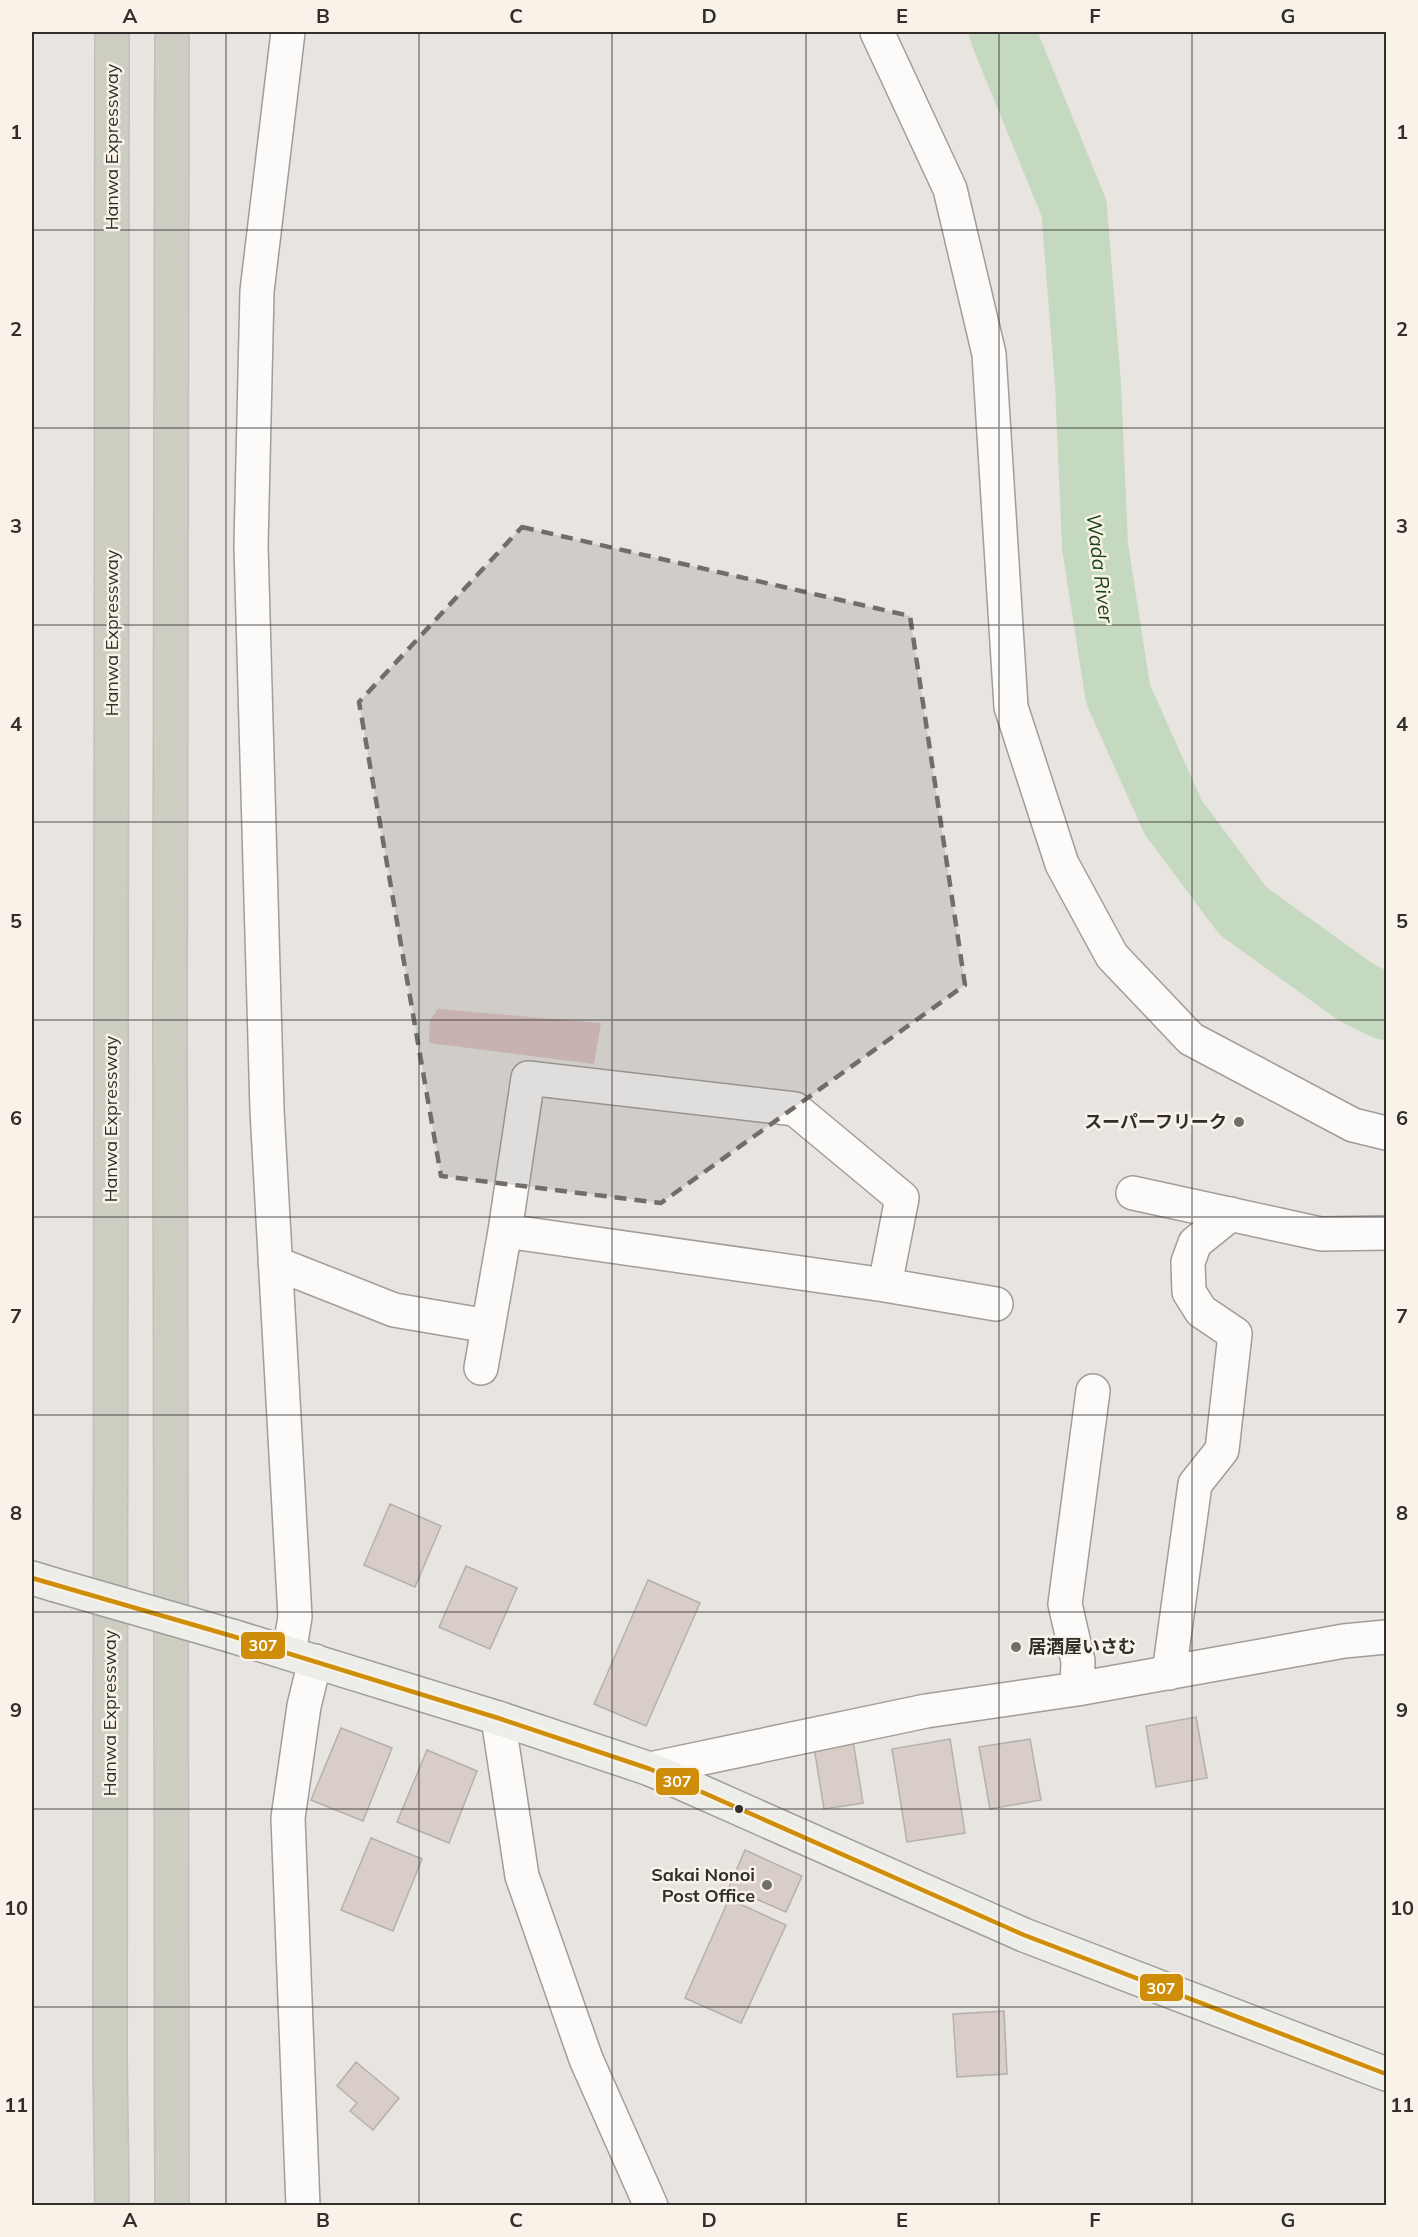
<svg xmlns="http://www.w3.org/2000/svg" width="1418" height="2237" font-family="Mulish,'Noto Sans JP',sans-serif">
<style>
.green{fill:#dcc3c2}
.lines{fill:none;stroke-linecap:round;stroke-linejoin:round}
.river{stroke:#c4d9bf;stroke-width:66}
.building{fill:#d8cdc7;stroke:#b4b0ad;stroke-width:1.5}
.street-casing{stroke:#a09d9a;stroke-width:36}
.secondary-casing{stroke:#a09d9a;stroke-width:36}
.highway-casing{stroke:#c2c0be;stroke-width:36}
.street{stroke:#fcfbfa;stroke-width:33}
.secondary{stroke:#edede9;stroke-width:33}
.highway{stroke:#cdcdc2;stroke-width:33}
.secondary-bridge-casing{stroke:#a09d9a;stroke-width:36;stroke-linecap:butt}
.secondary-bridge{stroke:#edede9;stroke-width:33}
.bus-1-casing{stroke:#f9f2e9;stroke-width:9}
.bus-1{stroke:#cf8e09;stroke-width:4.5}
.marked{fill:#716e6a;fill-opacity:0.2;stroke:#716e6a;stroke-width:4.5;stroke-dasharray:12 8;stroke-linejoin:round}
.grid{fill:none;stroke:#312e2b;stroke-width:1.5;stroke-opacity:0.55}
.poi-dot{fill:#716e6a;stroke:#f9f2e9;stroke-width:2}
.bus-dot{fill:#312e2b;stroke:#f9f2e9;stroke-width:2}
.labels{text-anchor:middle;stroke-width:5;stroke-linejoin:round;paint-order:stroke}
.street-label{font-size:18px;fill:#312e2b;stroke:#f9f2e9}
.poi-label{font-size:18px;font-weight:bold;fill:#312e2b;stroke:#f9f2e9;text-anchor:end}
.water-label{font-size:20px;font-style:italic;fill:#174415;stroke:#f9f2e9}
.line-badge{stroke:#f9f2e9;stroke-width:2}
.badge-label{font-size:16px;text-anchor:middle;font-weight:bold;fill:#fff}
.neatline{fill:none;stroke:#312e2b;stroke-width:2}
.grid-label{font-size:20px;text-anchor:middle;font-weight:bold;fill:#312e2b}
</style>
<rect width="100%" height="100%" fill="#e8e4e0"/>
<path class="green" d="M438,1009L601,1023L594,1064L429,1043L430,1020Z"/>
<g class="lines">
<path class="river" d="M1002,32L1074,208L1088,384L1095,546L1118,694L1173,817L1243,911L1357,993L1386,1007"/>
</g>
<path class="building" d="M390,1504L441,1526L415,1587L364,1565Z
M466,1566L517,1588L490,1649L439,1627Z
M648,1580L700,1603L646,1726L594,1704Z
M1196,1717L1207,1778L1156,1787L1146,1726Z
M341,1728L392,1748L363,1821L311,1800Z
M950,1739L965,1833L907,1842L892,1749Z
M1030,1739L1041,1800L990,1809L979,1747Z
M853,1741L863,1803L824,1809L814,1747Z
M427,1750L477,1771L449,1843L397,1822Z
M371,1838L422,1859L393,1931L341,1910Z
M745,1850L802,1876L786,1912L729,1887Z
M729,1899L786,1925L741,2023L685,1998Z
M1004,2011L1007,2074L957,2077L953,2014Z
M356,2062L399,2098L373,2130L350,2111L357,2103L337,2086Z"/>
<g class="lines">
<g class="street-casing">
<path id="street" d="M288,32L257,291L251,546L267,1110L295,1617L289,1653
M877,32L950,189L989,354L1011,707L1062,864L1112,956L1191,1039L1353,1125L1386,1133
M1133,1193L1321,1234L1386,1233
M505,1231L885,1285L996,1304
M275,1263L394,1310L488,1326
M481,1368L505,1231L528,1078L795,1109L902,1198L885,1285
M1169,1673L1195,1484L1222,1450L1235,1334L1201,1311L1189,1292L1188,1262L1195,1243L1231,1214
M1077,1689L1078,1661L1065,1604L1093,1391
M498,1718L522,1876L586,2059L651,2206
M650,1769L926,1711L1077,1689L1344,1641L1386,1637
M303,2206L288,1818L304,1706L315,1661"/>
</g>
<g class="secondary-casing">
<path id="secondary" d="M32,1578L55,1585
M232,1636L498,1718L650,1769L1024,1935L1386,2074"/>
</g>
<g class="highway-casing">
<path id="highway" d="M172,32L170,1006L172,2206
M112,2206L110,2057L112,32"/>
</g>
<use href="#street" class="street"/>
<use href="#secondary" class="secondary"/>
<use href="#highway" class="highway"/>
<g class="secondary-bridge-casing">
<path id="secondary-bridge" d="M55,1585L232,1636"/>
</g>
<use href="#secondary-bridge" class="secondary-bridge"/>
<g class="bus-1-casing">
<path id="bus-1" d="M32,1578L232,1636L498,1718L650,1769L1024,1935L1386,2074"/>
</g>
<use href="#bus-1" class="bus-1"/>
</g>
<path class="marked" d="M522,527L910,616L965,985L661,1203L441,1176L359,702Z"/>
<path class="grid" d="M226,32V2206M419,32V2206M612,32V2206M806,32V2206M999,32V2206M1192,32V2206M32,230H1386M32,428H1386M32,625H1386M32,822H1386M32,1020H1386M32,1217H1386M32,1415H1386M32,1612H1386M32,1809H1386M32,2007H1386"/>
<g class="poi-dot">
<circle cx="1239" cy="1122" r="6"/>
<circle cx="1016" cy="1647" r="6"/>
<circle cx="767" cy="1885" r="6"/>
</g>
<circle class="bus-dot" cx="739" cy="1809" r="5"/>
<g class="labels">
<g class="street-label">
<text transform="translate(112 147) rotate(-90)" y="6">Hanwa Expressway</text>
<text transform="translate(112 633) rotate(-90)" y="6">Hanwa Expressway</text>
<text transform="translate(111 1119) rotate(-90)" y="6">Hanwa Expressway</text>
<text transform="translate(110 1713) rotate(-90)" y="6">Hanwa Expressway</text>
</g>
<g class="poi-label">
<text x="1227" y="1128">スーパーフリーク</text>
<text x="1028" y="1653" text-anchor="start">居酒屋いさむ</text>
<text x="755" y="1881">Sakai Nonoi<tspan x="755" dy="21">Post Office</tspan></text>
</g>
<g class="water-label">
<text transform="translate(1100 568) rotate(83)" y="7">Wada River</text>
</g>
</g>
<g class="line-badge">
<rect x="240" y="1631" width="46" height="29" rx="6" fill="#cf8e09"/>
<rect x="655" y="1767" width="45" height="29" rx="6" fill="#cf8e09"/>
<rect x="1139" y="1973" width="45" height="29" rx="6" fill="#cf8e09"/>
</g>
<g class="badge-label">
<text x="263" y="1651">307</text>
<text x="677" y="1787">307</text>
<text x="1161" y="1994">307</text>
</g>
<rect width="1418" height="2237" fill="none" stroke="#f9f2e9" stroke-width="66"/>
<rect x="33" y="33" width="1352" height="2171" class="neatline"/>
<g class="grid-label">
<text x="130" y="23">A</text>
<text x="323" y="23">B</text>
<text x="516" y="23">C</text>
<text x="709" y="23">D</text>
<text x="902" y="23">E</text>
<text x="1095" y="23">F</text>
<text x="1288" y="23">G</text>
<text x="16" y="139">1</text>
<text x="1402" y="139">1</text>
<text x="16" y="336">2</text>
<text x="1402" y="336">2</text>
<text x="16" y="533">3</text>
<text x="1402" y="533">3</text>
<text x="16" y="731">4</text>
<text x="1402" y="731">4</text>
<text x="16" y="928">5</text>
<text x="1402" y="928">5</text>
<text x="16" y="1125">6</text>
<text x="1402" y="1125">6</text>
<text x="16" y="1323">7</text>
<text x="1402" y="1323">7</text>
<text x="16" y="1520">8</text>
<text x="1402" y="1520">8</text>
<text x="16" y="1717">9</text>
<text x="1402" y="1717">9</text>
<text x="16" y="1915">10</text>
<text x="1402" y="1915">10</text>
<text x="16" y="2112">11</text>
<text x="1402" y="2112">11</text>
<text x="130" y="2227">A</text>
<text x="323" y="2227">B</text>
<text x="516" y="2227">C</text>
<text x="709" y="2227">D</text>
<text x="902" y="2227">E</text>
<text x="1095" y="2227">F</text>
<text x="1288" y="2227">G</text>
</g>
</svg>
